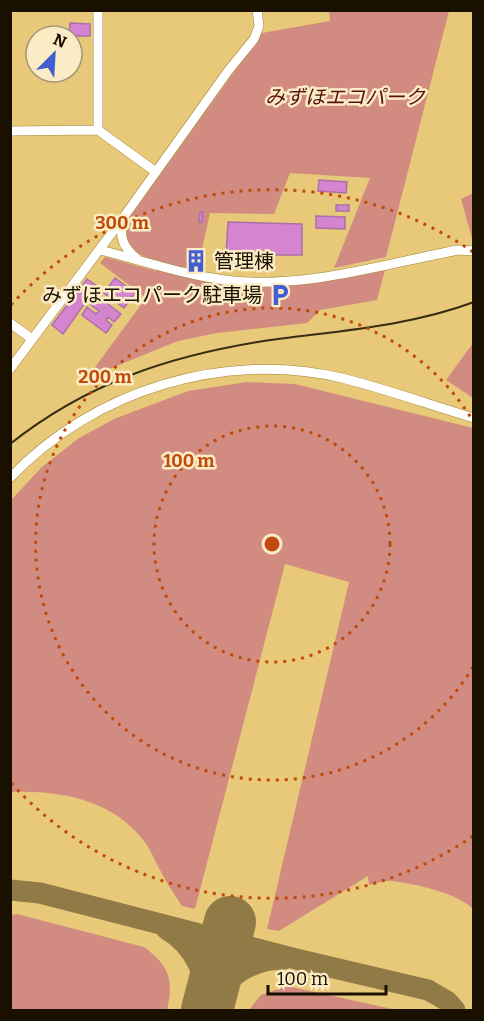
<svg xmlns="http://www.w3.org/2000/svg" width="484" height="1021" font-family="Bitter,'Noto Sans JP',serif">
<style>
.green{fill:#d28b80}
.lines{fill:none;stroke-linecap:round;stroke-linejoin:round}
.taxiway{stroke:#907a46;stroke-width:21}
.runway{stroke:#907a46;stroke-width:52}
.building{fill:#d584d0;stroke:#ab70a7;stroke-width:1.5}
.secondary-casing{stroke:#a18432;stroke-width:10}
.secondary{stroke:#fff;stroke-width:9}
.rail{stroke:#382c12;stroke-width:2}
.ring{fill:none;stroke:#bf4a0a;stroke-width:3;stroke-dasharray:3 6}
.labels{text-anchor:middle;stroke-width:5;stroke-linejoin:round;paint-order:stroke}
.park-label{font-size:20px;font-style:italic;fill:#56110c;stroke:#fbecc6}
.poi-label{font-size:20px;fill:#191000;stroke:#fbecc6;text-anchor:start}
.centre{fill:#bf4a0a;stroke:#fbecc6;stroke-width:3}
.ring-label{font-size:18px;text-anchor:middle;font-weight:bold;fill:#bf4a0a;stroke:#fbecc6;stroke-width:5;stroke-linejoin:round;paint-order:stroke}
</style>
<rect width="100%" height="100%" fill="#e8c979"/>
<path class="green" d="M329,11H449L386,257L334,268L370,178L290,173L274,214L210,213L197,272L187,270L186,277C252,296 319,283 385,270L377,300L320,310L307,323L217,333L178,341L87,378L146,298L100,263L105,257L156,271L158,262C137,254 119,247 127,221L262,33L330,21Z
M473,193V242L461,199Z
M473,343V398L446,380Z
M247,382L295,384L473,428V909C458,893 415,884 393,881C385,880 377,883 369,885L368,876L279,931L267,929L349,582L285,564L195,909L182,906C174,894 166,882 160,870C155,861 151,850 144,841C113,800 60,790 11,792V500L42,467L79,438L114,419L188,391Z
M17,914L144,947C169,965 174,980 167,1010H11V915Z
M287,986L397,1010H249L261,995Z"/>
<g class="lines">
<path class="taxiway" d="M10,890L40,893L300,960L428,990L447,1001L455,1010
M166,929C195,946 209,977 206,1010
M208,1010C221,979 250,959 284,959"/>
<path class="runway" d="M207,1010L230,922"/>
</g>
<path class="building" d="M70,23L90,24V36H69Z
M319,180L347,182L346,193L318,191Z
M336,205H349V211H336Z
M200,212H203L202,222H199Z
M316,216L345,217V229L316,228Z
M228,222L302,224V255H270V268H261L262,255L226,254Z
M115,278L135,293L124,308L104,293Z
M87,279L97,286L63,334L52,325Z
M96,295L121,314L114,322L108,317L106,320L112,325L106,333L82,315L87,307L96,314L99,311L90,304Z"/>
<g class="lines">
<g class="secondary-casing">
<path id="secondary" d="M98,10V130
M10,131L98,130L156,172
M123,220C119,237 123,247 136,258
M100,250C144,261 187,276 233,281C309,288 384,264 458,250L474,251
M10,323L32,339
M10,369L123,218L228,71L254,39L259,26L257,10
M10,478C93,390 225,350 342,378C386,389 430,405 474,418"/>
</g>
<use href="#secondary" class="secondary"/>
<path class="rail" d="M10,444C87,383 169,356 264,341C334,331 407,327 474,302"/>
</g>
<g class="ring">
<circle cx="272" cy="544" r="118"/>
<path d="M473 667A236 236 0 1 1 473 421"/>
<path d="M473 836A354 354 0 0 1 11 783M11 305A354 354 0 0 1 473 252"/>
</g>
<defs>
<g id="building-bare" transform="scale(1.8)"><path d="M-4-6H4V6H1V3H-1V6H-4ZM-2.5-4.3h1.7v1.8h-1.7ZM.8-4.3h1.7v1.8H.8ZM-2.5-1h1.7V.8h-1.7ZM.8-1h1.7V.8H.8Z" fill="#425ed1" stroke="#fbecc6" stroke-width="2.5" paint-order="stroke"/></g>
<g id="parking-bare" transform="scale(1.8)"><path d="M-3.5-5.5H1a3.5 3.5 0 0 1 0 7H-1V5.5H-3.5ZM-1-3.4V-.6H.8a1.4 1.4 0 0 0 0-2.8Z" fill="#425ed1" stroke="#fbecc6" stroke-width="2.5" paint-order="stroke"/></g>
</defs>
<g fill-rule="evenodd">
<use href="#building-bare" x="196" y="261"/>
<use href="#parking-bare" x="280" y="295"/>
</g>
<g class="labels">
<g class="park-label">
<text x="345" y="104">みずほエコパーク</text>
</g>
<g class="poi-label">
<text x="214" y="268">管理棟</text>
<text x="262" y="302" text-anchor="end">みずほエコパーク駐車場</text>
</g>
</g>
<circle cx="272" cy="544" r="9" class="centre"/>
<g class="ring-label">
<text x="122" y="229">300 m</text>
<text x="105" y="383">200 m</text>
<text x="189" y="467">100 m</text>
</g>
<rect width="484" height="1021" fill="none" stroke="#191000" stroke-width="24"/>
<g transform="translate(54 54) rotate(24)"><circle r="28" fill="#fbecc6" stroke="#a19477" stroke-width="1.5"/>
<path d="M0-4.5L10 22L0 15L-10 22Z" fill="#425ed1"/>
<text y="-9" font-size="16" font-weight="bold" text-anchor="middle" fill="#191000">N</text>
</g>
<path d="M268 985v9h118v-9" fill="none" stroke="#191000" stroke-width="3"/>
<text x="277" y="985" font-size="18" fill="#191000" stroke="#fbecc6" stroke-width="4.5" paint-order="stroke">100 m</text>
</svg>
